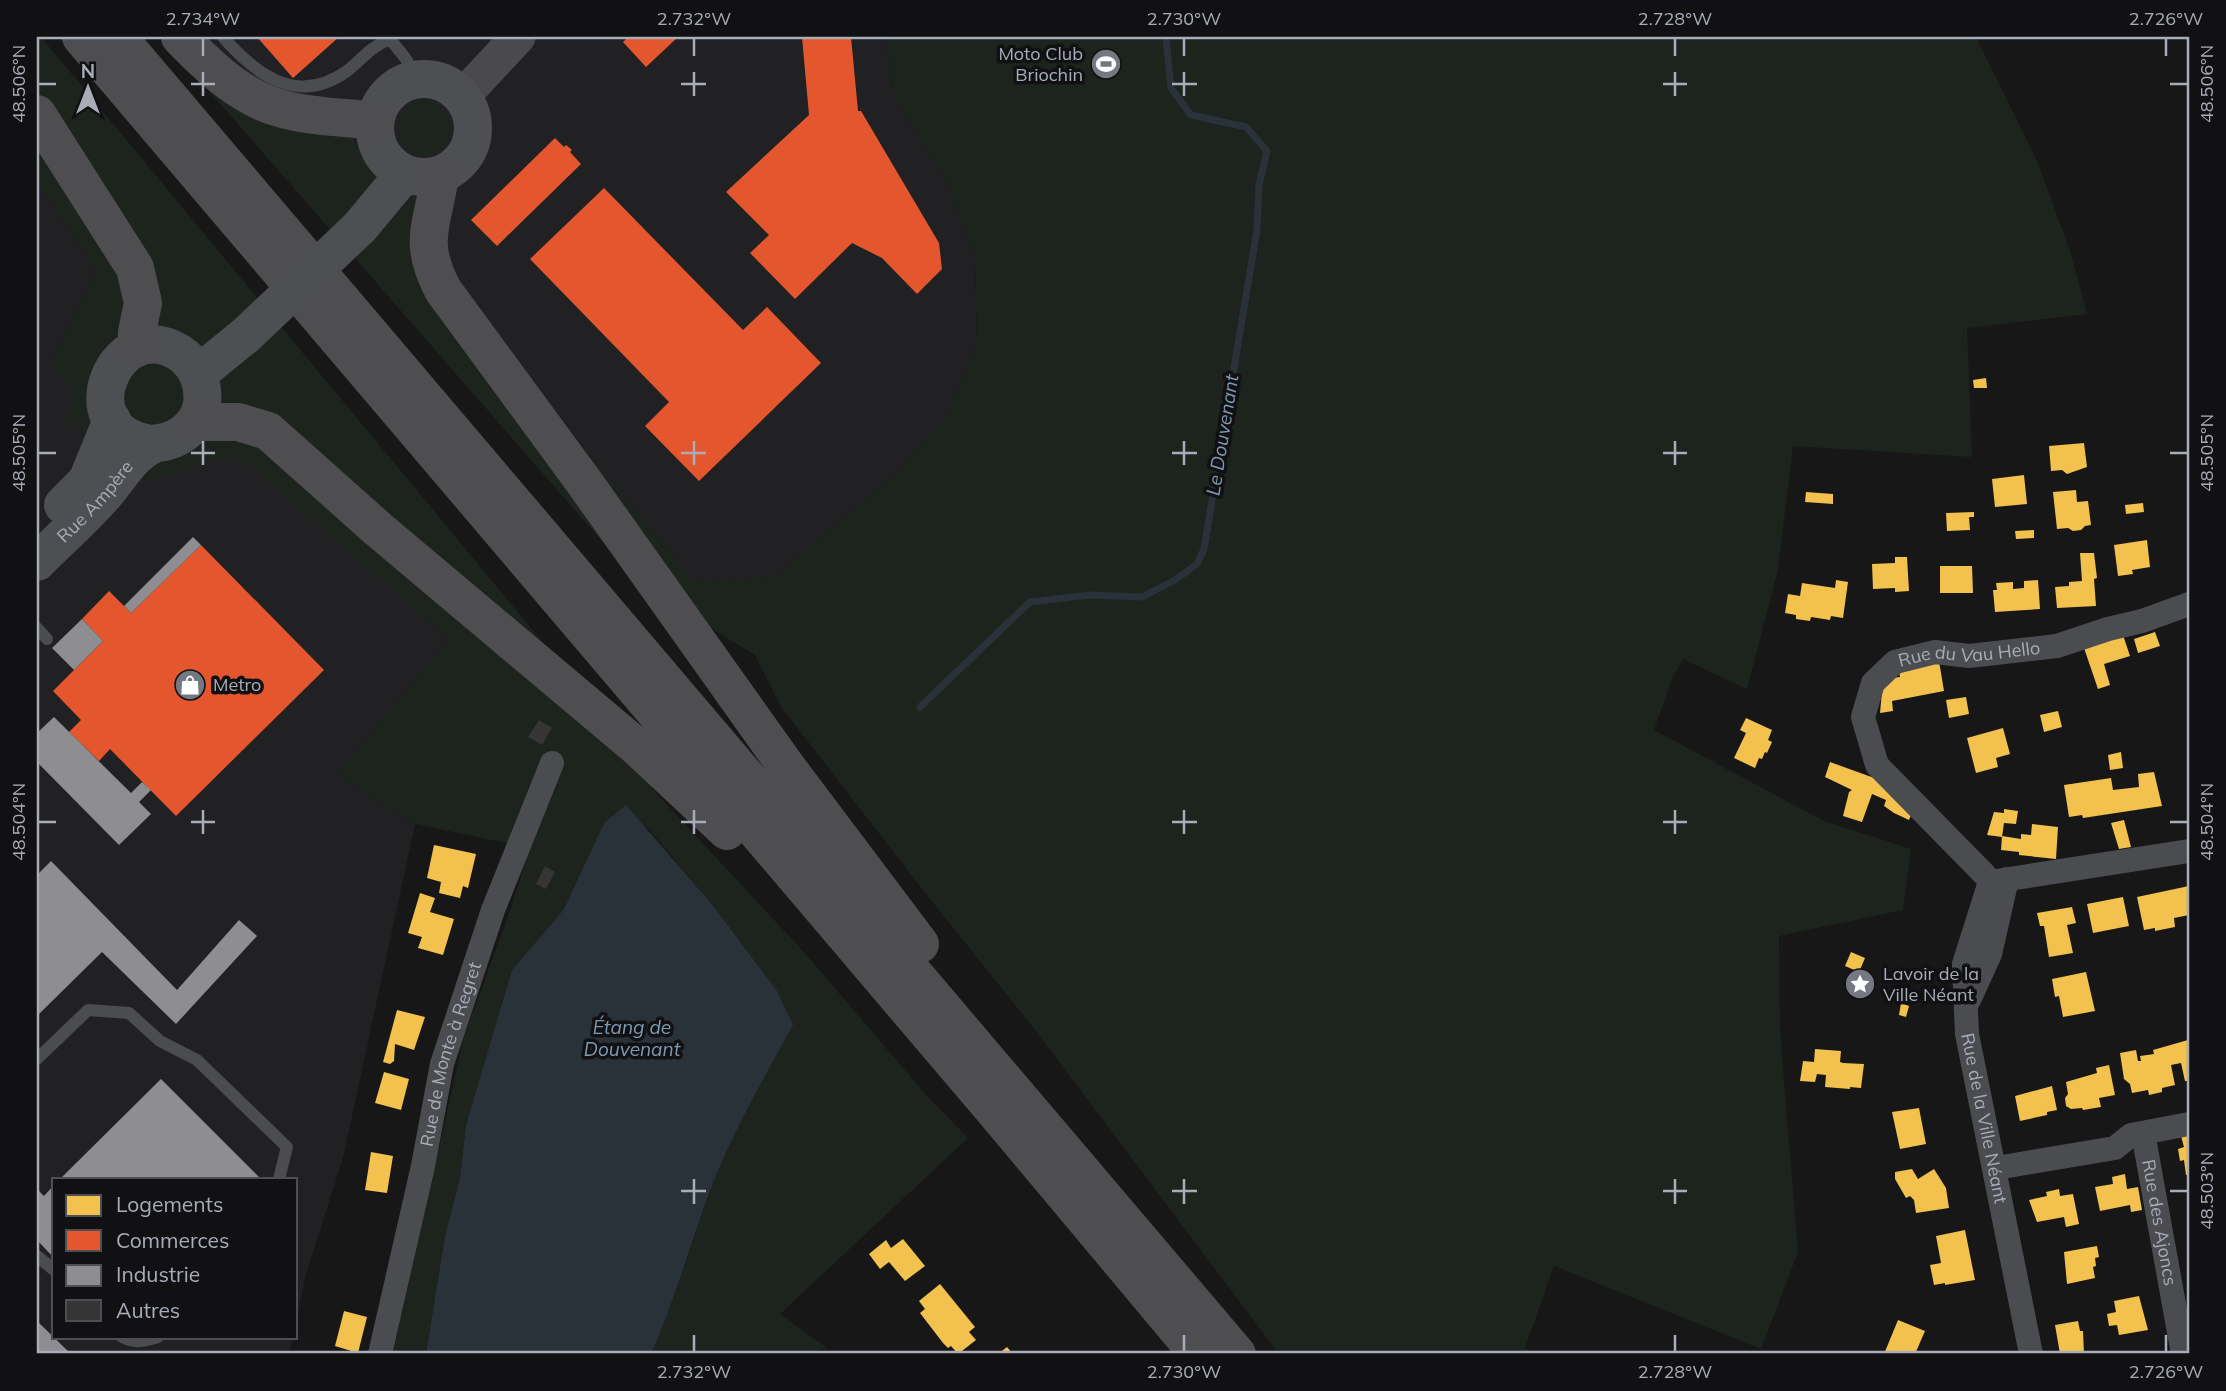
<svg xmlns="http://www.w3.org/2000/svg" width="2226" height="1391" font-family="Mulish,sans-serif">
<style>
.built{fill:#212123}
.green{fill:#1d241e}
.water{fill:#2a3239}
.homes{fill:#f2c14e}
.shops{fill:#e4572e}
.industry{fill:#8d8d92}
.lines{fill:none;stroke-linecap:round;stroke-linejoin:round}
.stream{stroke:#2a3239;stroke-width:7}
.building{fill:#353536}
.lane{stroke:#4b4c50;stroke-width:12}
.street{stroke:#4b4c50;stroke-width:24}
.secondary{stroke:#4a4a4e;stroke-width:35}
.primary{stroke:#4d4f52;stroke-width:38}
.highway{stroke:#4e4e51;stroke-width:38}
.primary-bridge{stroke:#4d4f52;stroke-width:38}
.ticks{fill:none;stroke:#a8adb8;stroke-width:2.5}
.labels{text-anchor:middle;stroke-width:7;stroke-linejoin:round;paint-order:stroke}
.poi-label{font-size:18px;fill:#a8adb8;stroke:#111113;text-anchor:start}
.street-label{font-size:18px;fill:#a8adb8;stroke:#111113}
.water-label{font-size:19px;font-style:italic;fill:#7f9bb3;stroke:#111113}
.neatline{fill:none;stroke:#a8adb8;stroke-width:2.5}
.ticks-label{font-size:18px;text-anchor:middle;fill:#a8adb8}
</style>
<rect width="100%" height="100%" fill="#171717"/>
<path class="built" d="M202,37H886L893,96L945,178L975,257L977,342L947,416L892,477L775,576L695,581L485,329L265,93Z
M37,182L96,271L52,362L237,454L449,639L337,774L415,824L343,1158L306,1274L296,1322V1179H54V1337H293L289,1354H37Z"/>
<path class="green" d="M37,37H41L536,634L655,792L803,951L927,1096L968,1138L780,1314L827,1348L805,1354H651C676,1299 691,1239 713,1183C735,1128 765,1077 792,1025L711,903L647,827L604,823L564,909L512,970L466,1125L460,1178L445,1236L426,1354H393L464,1036L509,914L530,848L415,824L337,774L449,639L237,455L144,482L65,419L75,395L52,362L96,271L37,182Z
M162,37L227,62L336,126L418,198L417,261L485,329L695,581L775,576L892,477L947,416L977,342L975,257L945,178L893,96L886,37H1976L2038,163L2071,254L2087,314L1967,328L1972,457L1793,446L1778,570L1747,689L1683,659L1672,679L1654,730L1824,821L1911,849L1903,910L1779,936L1780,1031L1798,1252L1761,1349L1554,1266L1525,1348L1539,1354H1279L1036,1031L930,899L782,708L755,655L641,586Z
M397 129a27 27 0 1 1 54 0a27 27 0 1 1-54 0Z"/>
<path class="water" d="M626,805L711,903L777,991L793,1025C765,1076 735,1128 713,1183C691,1239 676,1299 651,1354H426L445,1236L460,1178L466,1125L512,970L564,909L604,823Z"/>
<path class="homes" d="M1986,378L1987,388H1974L1973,380Z
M2084,443L2087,467L2067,474L2062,470L2051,471L2049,446Z
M2024,475L2027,504L1995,507L1992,479Z
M2076,490L2077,502L2088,501L2091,525L2085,526L2081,530L2073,531L2068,528L2057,529L2053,492Z
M1806,492L1833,494V504L1805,502Z
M2143,503L2144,512L2126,514L2125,505Z
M1974,512V517H1969L1970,530L1947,531L1946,513Z
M2034,530V538L2016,539L2015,531Z
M2147,540L2150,567L2132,570L2133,574L2118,576L2114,545Z
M2080,553H2094L2097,578L2094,579L2096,606L2057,608L2055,587L2069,586V582L2082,581Z
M1895,557H1907L1909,591L1895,592V588L1873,589L1872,564L1895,563Z
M1940,566H1972L1973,593H1940Z
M1836,580L1848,582L1843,618L1831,616L1830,620L1811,617L1810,621L1796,619V615L1785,613L1788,594L1800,596L1802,583L1835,588Z
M2038,580L2040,609L1995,612L1993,590H1997L1996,583L2013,582V589L2024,588V581Z
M2155,632L2160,646L2138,653L2134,639Z
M2123,635L2130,656L2104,664L2110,685L2098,689L2084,648Z
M1939,661L1944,691L1892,701L1893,711L1880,713L1882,691L1891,678L1900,677L1899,672Z
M1966,697L1969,714L1949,718L1946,700Z
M2058,711L2062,727L2044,732L2040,715Z
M1746,718L1772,730L1768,740L1772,742L1767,753L1765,752L1762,759L1759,758L1755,768L1734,758L1746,733L1740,730Z
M2003,728L2010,754L1996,758L1998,767L1976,773L1967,738Z
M2121,752L2123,768L2110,770L2108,755Z
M1830,762L1877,779L1914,808L1909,820L1894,813L1884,806L1886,800L1872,794L1862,822L1843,816L1849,792L1852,790L1825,777Z
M2154,772L2162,806L2083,818L2082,815L2069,817L2064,785L2111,778L2113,790L2139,787L2138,774Z
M2004,809L2018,811L2016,824L2004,823L2002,837L1987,835L1994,812L2004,813Z
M2124,820L2131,847L2119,849L2111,823Z
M2032,824L2058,827L2056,859L2019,855V852L2001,850L2002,836L2021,839V834L2031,835Z
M434,845L476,854L468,888L463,886L460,898L439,893L441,882L427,878Z
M2189,886V915L2174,918L2175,927L2155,931V928L2144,930L2137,897Z
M420,893L435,898L430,912L454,919L443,955L418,948L422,937L408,933Z
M2123,897L2129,926L2093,933L2087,904Z
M2072,907L2076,923L2067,925L2073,953L2049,957L2044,926H2040L2037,913Z
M1851,952L1865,958L1859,972L1845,966Z
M2086,972L2095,1011L2063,1017L2059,996L2055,997L2052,979Z
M1901,1003L1909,1006L1906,1017L1899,1015Z
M397,1010L425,1017L414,1050L395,1044L394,1061L390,1064L383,1062Z
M2188,1040L2189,1081H2185L2181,1063L2171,1065L2175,1085L2162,1088V1092L2149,1095L2148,1090L2132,1093L2130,1084L2124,1079L2120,1053L2136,1050L2138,1061H2141L2140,1056L2154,1054L2153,1050Z
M1815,1049L1841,1051L1840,1062L1843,1063L1864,1064L1861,1088L1850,1087V1089L1825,1087L1826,1075L1817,1074L1815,1082L1800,1081L1803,1061L1814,1062Z
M2109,1065L2115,1095L2099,1098L2101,1107L2083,1110L2082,1108L2071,1109L2066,1106L2065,1098L2068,1094L2066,1082L2097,1073L2096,1068Z
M384,1072L409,1079L401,1110L375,1103Z
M2052,1086L2057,1110L2047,1112V1115L2020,1121L2015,1096Z
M1919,1108L1926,1144L1900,1149L1892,1112Z
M2189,1135V1175H2186L2184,1160L2180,1161L2178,1149L2184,1147L2181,1136Z
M371,1152L393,1156L387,1193L365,1190Z
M1912,1169L1918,1179L1934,1169L1946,1188L1949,1208L1916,1213L1914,1200L1910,1196L1906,1198L1895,1179V1172Z
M2125,1174L2127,1189L2138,1187L2142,1210L2131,1212L2130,1205L2100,1211L2095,1187L2113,1184L2112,1177Z
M2059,1189L2060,1196L2073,1194L2079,1224L2066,1227L2064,1217L2037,1222L2029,1200L2047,1196L2046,1192Z
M1965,1230L1975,1280L1945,1285V1283L1934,1285L1930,1265L1941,1263L1936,1236Z
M903,1239L925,1266L905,1281L889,1262L880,1269L869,1254L886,1240L891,1248Z
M2097,1246L2099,1257L2095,1258L2096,1266L2093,1267L2095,1278L2067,1284L2064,1252Z
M940,1284L975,1327L969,1332L976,1340L958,1354L951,1346L948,1348L943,1343L920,1313L925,1309L919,1301Z
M2139,1296L2148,1330L2119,1335L2117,1325L2109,1326L2107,1314L2116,1312L2114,1301Z
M344,1311L367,1317L358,1353L335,1346Z
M1898,1320L1925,1331L1915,1354H1884Z
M2078,1321L2080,1331H2083L2084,1354H2060L2055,1325Z
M1007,1347L1013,1354H998Z"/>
<path class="shops" d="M257,37H339L293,78Z
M628,37H678L646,67L623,42Z
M802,37H851L858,111H861L939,243L942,269L917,294L882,258L852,243L795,299L750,253L769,235L726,192L809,115Z
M555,138L564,147L566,145L572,150L570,152L581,164L497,246L471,220Z
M604,188L743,330L767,307L821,363L699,481L645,426L669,402L530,259Z
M201,545L324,670L176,816L110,749L99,761L69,732L81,720L53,691L103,641L82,619L109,591L131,613Z"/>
<path class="industry" d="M193,537L201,545L131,613L124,606Z
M82,619L103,641L74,670L52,648Z
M54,717L131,793L142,782L151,790L139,802L151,814L119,845L37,762V733Z
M51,861L177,990L239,920L257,936L176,1024L102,952L37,1016V875Z
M161,1079L261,1179H60Z
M54,1185V1258L37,1240V1189L44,1196Z
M37,1321L71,1354H37Z"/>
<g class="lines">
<path class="stream" d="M920,707L1030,602L1090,595L1142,597L1175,580L1197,564L1204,549L1257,230L1259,185L1267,151L1246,127L1191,115L1171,88L1166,37"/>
</g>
<path class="building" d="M539,720L552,728L542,745L528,737Z
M545,866L555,872L546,889L536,884Z"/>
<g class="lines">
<path class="lane" d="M223,37C257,76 298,106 347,71C364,58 368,48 390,39L406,59L416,79
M37,628L47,639
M37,1059L88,1010L129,1013L160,1041L197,1060L287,1147L279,1179
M37,1256L54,1270
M122,1337C135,1344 145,1341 158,1337"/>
<g class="street">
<path id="s1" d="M1990,882L1985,875L1877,765L1863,717L1873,683L1895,662L1935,652L1969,656L2057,646L2108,629L2142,621L2189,604"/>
<path id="s2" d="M1990,882L1964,964L1967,1034L2031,1354"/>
<path d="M1990,882L2189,851"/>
<path d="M1969,1000L1990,954L2007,879"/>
<path id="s3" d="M2143,1133L2183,1354"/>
<path d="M1996,1168L2115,1148L2131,1135L2189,1124"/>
<path id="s4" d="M380,1354L423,1166L442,1064L493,910L552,763"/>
</g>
<path class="secondary" d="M462,97L518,37"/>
<g class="primary">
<circle cx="424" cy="128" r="49"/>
<path d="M360,227L404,174"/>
<path d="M198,374L246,335"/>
<path d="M63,505L87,481L112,420"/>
<path id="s5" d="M37,562C59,540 84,518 105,494C120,477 131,455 152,445C157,442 163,443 168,441C185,436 199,422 202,404C204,386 198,368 184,356C119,306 61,433 153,444"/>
</g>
<path class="highway" d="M81,37L1002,1120L1198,1354
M118,37L1237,1354
M180,37C207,65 240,97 279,108C309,117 344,117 375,121
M37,114L135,268L143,303L137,332V348
M440,175C433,226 417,240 443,290L584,482L786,766L920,944
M195,422H238L268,431L378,529L637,747L727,831"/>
<path class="primary-bridge" d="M246,335L360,227"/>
</g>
<path class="ticks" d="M203,38V56M694,38V56M1184,38V56M1675,38V56M2166,38V56M203,72V96M694,72V96M1184,72V96M1675,72V96M38,84H56M191,84H215M681,84H706M1172,84H1197M1663,84H1687M2170,84H2188M203,441V465M694,441V465M1184,441V465M1675,441V465M38,453H56M191,453H215M681,453H706M1172,453H1197M1663,453H1687M2170,453H2188M203,810V834M694,810V834M1184,810V834M1675,810V834M38,822H56M191,822H215M681,822H706M1172,822H1197M1663,822H1687M2170,822H2188M694,1179V1204M1184,1179V1204M1675,1179V1204M681,1191H706M1172,1191H1197M1663,1191H1687M2170,1191H2188M694,1335V1352M1184,1335V1352M1675,1335V1352M2166,1335V1352"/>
<defs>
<g id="stadium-disc" transform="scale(1.575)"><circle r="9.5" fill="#757880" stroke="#111113"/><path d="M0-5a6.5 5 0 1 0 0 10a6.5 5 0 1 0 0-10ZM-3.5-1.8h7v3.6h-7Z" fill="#fff"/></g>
<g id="shop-disc" transform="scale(1.575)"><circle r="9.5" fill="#757880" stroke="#111113"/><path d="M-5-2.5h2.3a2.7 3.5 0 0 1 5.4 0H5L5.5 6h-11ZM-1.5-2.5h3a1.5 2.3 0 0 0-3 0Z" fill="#fff"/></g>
<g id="sight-disc" transform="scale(1.575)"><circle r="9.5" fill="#757880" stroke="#111113"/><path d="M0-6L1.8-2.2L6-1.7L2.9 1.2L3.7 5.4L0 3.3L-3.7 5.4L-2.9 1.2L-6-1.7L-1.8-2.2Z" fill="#fff"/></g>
</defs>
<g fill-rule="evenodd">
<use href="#stadium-disc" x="1106" y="64"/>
<use href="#shop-disc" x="190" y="685"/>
<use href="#sight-disc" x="1860" y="984"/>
</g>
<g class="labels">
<g class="poi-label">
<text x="1083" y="60" text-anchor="end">Moto Club<tspan x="1083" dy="21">Briochin</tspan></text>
<text x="213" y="691">Metro</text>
<text x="1883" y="980">Lavoir de la<tspan x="1883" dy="21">Ville Néant</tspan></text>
</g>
<g class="street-label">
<text dy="6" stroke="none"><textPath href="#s5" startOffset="84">Rue Ampère</textPath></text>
<text dy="6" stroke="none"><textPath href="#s1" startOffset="354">Rue du Vau Hello</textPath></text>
<text dy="6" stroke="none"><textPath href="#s4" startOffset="308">Rue de Monte à Regret</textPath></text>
<text dy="6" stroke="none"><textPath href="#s2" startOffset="242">Rue de la Ville Néant</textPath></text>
<text dy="6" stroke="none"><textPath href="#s3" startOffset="91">Rue des Ajoncs</textPath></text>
</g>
<g class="water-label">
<text transform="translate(1222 435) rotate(-81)" y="7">Le Douvenant</text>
<text x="632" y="1034">Étang de<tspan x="632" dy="22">Douvenant</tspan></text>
</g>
</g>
<rect width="2226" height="1391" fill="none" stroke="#111113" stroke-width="77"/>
<rect x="52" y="1178" width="245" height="161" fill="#111113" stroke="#4d4f55" stroke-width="2"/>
<rect x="66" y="1195" width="35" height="21" fill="#f2c14e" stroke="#4d4f55" stroke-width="2"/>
<text x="116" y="1212" font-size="21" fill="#a8adb8">Logements</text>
<rect x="66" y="1230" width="35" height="21" fill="#e4572e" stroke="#4d4f55" stroke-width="2"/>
<text x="116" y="1248" font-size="21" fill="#a8adb8">Commerces</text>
<rect x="66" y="1265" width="35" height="21" fill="#8d8d92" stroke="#4d4f55" stroke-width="2"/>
<text x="116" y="1282" font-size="21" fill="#a8adb8">Industrie</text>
<rect x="66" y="1300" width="35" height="21" fill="#353536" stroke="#4d4f55" stroke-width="2"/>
<text x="116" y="1318" font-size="21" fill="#a8adb8">Autres</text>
<g transform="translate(88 88)" stroke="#111113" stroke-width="5" paint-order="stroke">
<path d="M0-5L12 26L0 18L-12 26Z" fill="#a8adb8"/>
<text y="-10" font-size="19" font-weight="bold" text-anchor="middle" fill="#a8adb8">N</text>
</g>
<rect x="38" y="38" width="2150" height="1314" class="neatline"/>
<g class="ticks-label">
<text x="203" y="25">2.734°W</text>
<text x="694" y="25">2.732°W</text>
<text x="1184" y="25">2.730°W</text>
<text x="1675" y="25">2.728°W</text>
<text x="2166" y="25">2.726°W</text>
<text transform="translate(19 84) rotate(-90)" y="6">48.506°N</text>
<text transform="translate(2207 84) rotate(-90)" y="6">48.506°N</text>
<text transform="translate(19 453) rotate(-90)" y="6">48.505°N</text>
<text transform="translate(2207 453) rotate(-90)" y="6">48.505°N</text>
<text transform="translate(19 822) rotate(-90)" y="6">48.504°N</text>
<text transform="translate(2207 822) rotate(-90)" y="6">48.504°N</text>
<text transform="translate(2207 1191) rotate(-90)" y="6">48.503°N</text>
<text x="694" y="1378">2.732°W</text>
<text x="1184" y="1378">2.730°W</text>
<text x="1675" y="1378">2.728°W</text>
<text x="2166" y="1378">2.726°W</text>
</g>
</svg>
